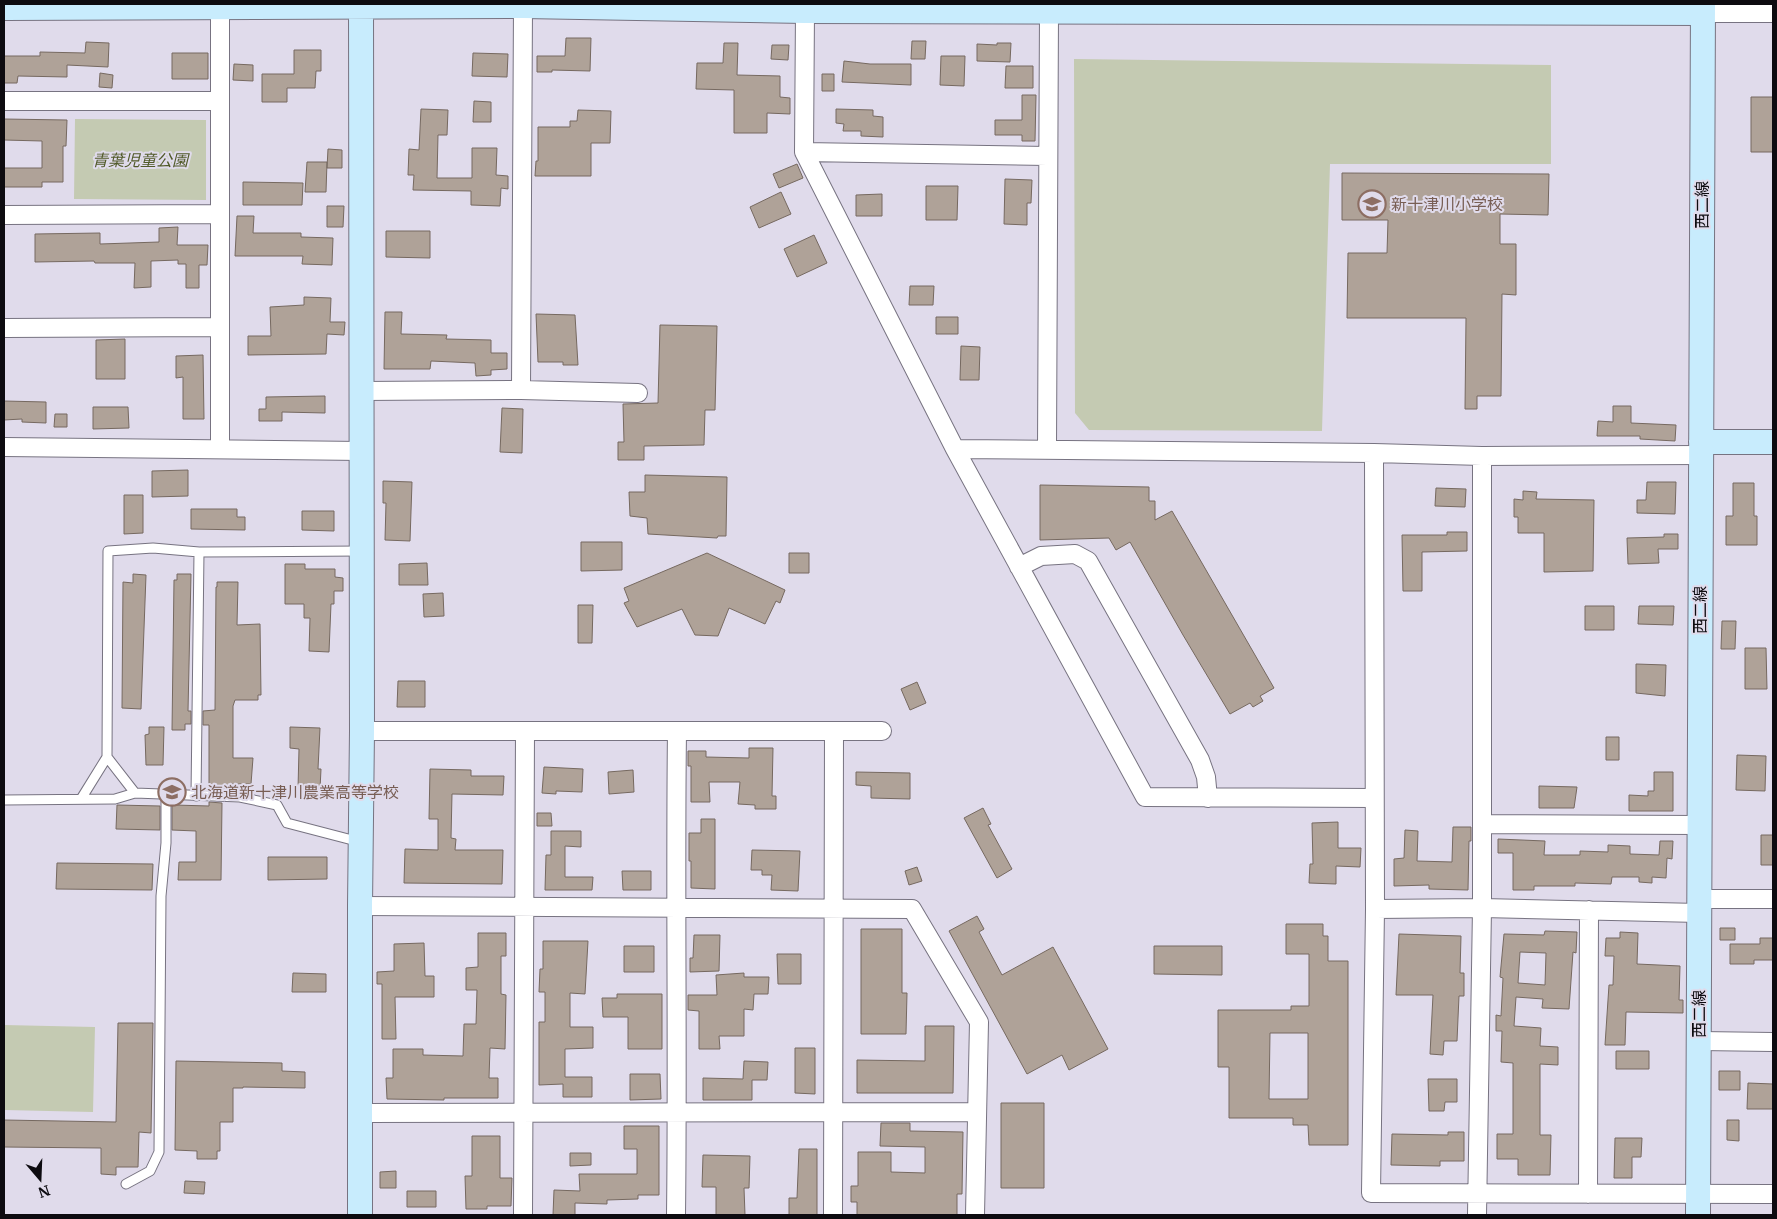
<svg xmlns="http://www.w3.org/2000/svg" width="1777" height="1219" font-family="Merriweather,'Noto Sans JP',serif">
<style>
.green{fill:#c4cab2}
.building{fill:#afa298;stroke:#766960;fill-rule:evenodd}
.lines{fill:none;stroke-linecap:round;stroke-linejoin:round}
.lane-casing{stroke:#777381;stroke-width:11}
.street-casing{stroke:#777381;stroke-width:20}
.secondary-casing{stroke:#777381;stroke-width:26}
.lane{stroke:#fff;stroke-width:9}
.street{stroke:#fff;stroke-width:18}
.secondary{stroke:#c8ecfd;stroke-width:24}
.labels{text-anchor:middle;stroke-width:4;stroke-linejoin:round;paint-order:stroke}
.park-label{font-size:16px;font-style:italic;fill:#515a29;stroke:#e0dbeb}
.education-label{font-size:16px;fill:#785e54;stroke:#e0dbeb;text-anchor:start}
.street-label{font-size:16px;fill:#0d0b10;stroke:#e0dbeb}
</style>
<rect width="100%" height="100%" fill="#e0dbeb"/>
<path class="green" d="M1074,59L1551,65V164H1330L1322,431L1089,430L1075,413Z
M75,119L206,120V200L74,199Z
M4,1025L95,1027L93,1112L4,1110Z"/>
<path class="building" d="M566,38H591L590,71L552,70V72H537V56H565Z
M912,41H926L925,59H911Z
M86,42L109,43L108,67L67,65V77L18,76L17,83H4V56H40V52L85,53Z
M724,43H738L737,75L780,76V97L790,98V114L767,113V133H734V90L696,89L697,63H723Z
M997,43H1011L1010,62L977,61V44L997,45Z
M772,45H789L788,60L771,59Z
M294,50H321V71H316L315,88H287V102H262V74H294Z
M172,53H208V79H172Z
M473,53L508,54L507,77L472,76Z
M941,56H965L964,86L940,85Z
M844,61L870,64H911V85L842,82Z
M234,64L253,65V81L233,80Z
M1006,66H1033V88H1005Z
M100,73L113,75L112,88L99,87Z
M822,74H834V91H822Z
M1022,95H1036L1035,141H1022V135H995V120H1022Z
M1751,97H1773V152H1751Z
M474,101L491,102V122H473Z
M421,109L448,110L447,135H438L437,178H472V148H497L496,175L508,176V189L501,188L500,206L471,205V191L413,190L414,175H408L409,149L419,150Z
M836,109L873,110V116L883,117V137L861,136V131H843L844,124L836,123Z
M578,110L611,111L610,143H591V176H535L536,161H538V127H570V121H577Z
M4,119L67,120L66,146H63V182H42V187H4V168H42V141L4,140Z
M328,149L342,150V168H327Z
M307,162H327L326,192H305Z
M797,164L803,178L779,188L773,174Z
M1342,173L1549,174L1548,215L1500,214V244H1516V295L1502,294L1501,396H1477V409H1465L1466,318H1347L1348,253H1387L1388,220H1342Z
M1005,179L1032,180L1031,203H1027V225L1004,224Z
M243,182L303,183L302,205H243Z
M926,186H958L957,220H926Z
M781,192L791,214L759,228L750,207Z
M882,194V216H856V195Z
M327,206H344L343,227H327Z
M237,216H254L253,233H301V237L333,238L332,265L302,264L303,256H235Z
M178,227L177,245H208L207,265H199V288H186V264H178V260L151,261V287L134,288L135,263H95L94,261L35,262V234L100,233V244L159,242V228Z
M386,231H430V258L386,257Z
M814,235L827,263L797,277L784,249Z
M910,286H934L933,305H909Z
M304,297L331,298L330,322H345L344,335L327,334L326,354L248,355V336H271L270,307L304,305Z
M385,312H402L401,334L447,335L446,339L491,340V353H507V369L491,370V375L476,376L475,363L431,361L430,369H384Z
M536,314L575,315L578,365H563V362H538Z
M936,317H958V334H936Z
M660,325L717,326L715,410H705L704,445L644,446V460H618V442H624L623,404L658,403Z
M125,339V379H96V340Z
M961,346L980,347L979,380H960Z
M203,355L204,419H183V377L176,378V356Z
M325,396V413L282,412V421H259V409H266V397Z
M4,401L46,402V423L22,422V419L4,420Z
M1613,406H1631V423L1676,425L1675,441L1640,439V436H1597L1598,421L1613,422Z
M93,407H128L129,428L93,429Z
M502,408L523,409L522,453L500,452Z
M55,414H67V427H54Z
M188,470V496L152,497V471Z
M645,475L727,477L726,536H718L717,538L648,534L647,518L630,516L629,492H645Z
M383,481L412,482L410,541L385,540L386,503H383Z
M1647,482H1676L1675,514L1637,513V500H1646Z
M1733,483H1754V516H1757V545H1726V516H1733Z
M1040,485L1149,487V501H1155V520L1172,511L1274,688L1260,696L1263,701L1253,707L1250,703L1230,714L1183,635L1130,542L1116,550L1109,538L1040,540Z
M1436,488L1466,489L1465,507L1435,506Z
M1523,491L1537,492L1536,499L1594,500L1593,571L1544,572V533H1518V517H1514V499L1523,500Z
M124,495H143V533L124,534Z
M191,509H237V517H245V530L191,529Z
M302,511H334V531L302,530Z
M1447,532H1467V551L1422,552V591H1403L1402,535H1447Z
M1664,534H1678V549H1658L1659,563L1628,564L1627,538L1664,537Z
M581,542H622V570L581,571Z
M707,553L785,590L780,603L776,601L765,624L729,608L718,636L695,635L682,609L637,627L624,603L629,601L624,588Z
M789,553H809V573H789Z
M427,563L428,585H399V564Z
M285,564H305V569H335V577L343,578V591H334V604H331L329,652L309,651L310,618H304V604H285Z
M133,574L146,575L141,709L122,708L123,582L133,583Z
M177,574H191L188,711H191V724H185V730H172L174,580H177Z
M217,582H238L237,625L260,624L261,695H258V700H235L233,706V758H253L251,784H229V789H222V790H209V725H203V711L215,710L216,587H217Z
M443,593L444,616L424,617L423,594Z
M578,605H593L592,643H578Z
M1585,606H1614V630H1585Z
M1639,606H1674L1673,625L1638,624Z
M1722,621H1736L1735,649H1721Z
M1745,648H1766L1767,689H1745Z
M1636,664L1666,665L1665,696L1636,693Z
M398,681H425V707H397Z
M917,682L926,703L910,710L901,689Z
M149,727H164L163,765H146L145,735L149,734Z
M290,727L320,728L318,769H321L320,789H298L299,749L290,748Z
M1606,737H1619V760H1606Z
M749,748H773L772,796H776V809H755V805L738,804L740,782H709L710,802H691V766H688V751H706V757L749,758Z
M1737,755L1766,756L1765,791L1736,790Z
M544,767L583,769L582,792L556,791V794L542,793Z
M430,769L471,770V776H504L503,795L452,794L451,838L456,839L455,850H503L502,884L404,883L405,849L438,850V819H429Z
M633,770L634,792L609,794L608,772Z
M856,772L910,773V799L871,798V786L856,785Z
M1654,772H1673V811H1629V795L1648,796V791H1654Z
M1539,786L1577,787L1574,808H1539Z
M209,802L222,803L221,880H178L179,862H196V831L172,830V806L174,805L209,806Z
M117,805L160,806V830L116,829Z
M983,808L991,824L988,825L1012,869L997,878L964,818Z
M537,813H551L552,826H537Z
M701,819H715V889L691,888V861H689V833H701Z
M1338,822V848H1361L1360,867L1336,866V884L1309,883L1310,864H1313L1312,823Z
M1453,827H1471V841H1469L1468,890L1429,889V885L1394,886V859L1404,858L1405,830L1418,831L1417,861L1452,862Z
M551,831H581V847L565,846V877H593L592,890H545L546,855H551Z
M1761,835H1773V865H1761Z
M1498,839L1545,841L1544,855H1580V851L1608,852V845L1630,846V854L1659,855L1660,841H1673L1672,859L1667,858L1666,878L1652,877V883L1639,882V877H1612L1611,884L1575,883V886H1534V890H1513V853H1498Z
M752,850L800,851L798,891L771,890L772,875H762V870H751Z
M268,857H327V879L268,880Z
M57,863L153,864L152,890L56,889Z
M917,867L922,881L909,885L905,871Z
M622,871H651V890H623Z
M977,916L984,929L979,932L1002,975L1053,947L1108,1049L1069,1070L1062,1055L1027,1074L949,931Z
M1286,924H1323V936H1328V961H1348V1145H1309L1308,1125H1293V1118H1229V1067H1218V1010H1291V1006H1309V954H1286ZM1270,1033H1308V1099H1269Z
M1720,928H1735V940H1720Z
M861,929H902V993H907L906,1034H861Z
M1545,931L1577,932L1576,953L1573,952L1569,1009L1542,1008L1543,999L1516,997L1514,1026L1541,1028L1540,1046L1558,1047V1065L1540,1064V1135H1551L1550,1175H1518V1159H1497V1134H1513V1063L1501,1062L1502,1031H1496V1015L1501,1016L1503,978L1500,977L1504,934L1544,935ZM1520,952L1546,953L1545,985L1518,983Z
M1620,932L1638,933L1637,964L1680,966L1679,1000H1683V1013L1626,1012L1625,1045H1605L1609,985H1613L1614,956H1605L1606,938H1620Z
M478,933H506V956H501V994L506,995L505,1049L490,1048L489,1078H498V1098H444V1100L387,1099L386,1078H393V1049H423V1055L463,1056L464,1024H476L477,990H466V968L478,967Z
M1399,934L1461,936L1460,973H1464V996H1459L1457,1041H1444L1443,1055L1430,1054L1433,995H1396Z
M694,935H720L719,971L690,972V958H693Z
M1760,938H1773V960H1754V964H1730V944H1760Z
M543,941H588L585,994L570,993V1027H593V1048L565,1049V1077H592V1097H563V1084L539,1085V1022H545V992H539L540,969H543Z
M424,943L425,976H434V997H395L396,1039H382V984H377V972L394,971V944Z
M624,946H654V972H624Z
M1154,946H1222V975L1154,974Z
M777,954H801V984H778Z
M293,973L326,974V992H292Z
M744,973V977H769L768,994H754L753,1010L744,1009V1036H719L720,1049H699V1011L688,1010V995H717L716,975Z
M617,994H662V1049H628V1017H603L602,998H617Z
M118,1023H153L151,1133L139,1132L138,1167H116V1175L101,1174V1148L4,1147V1120L116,1122Z
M925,1026H954L953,1093H857V1060L925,1061Z
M795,1048H815V1094L795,1093Z
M1616,1051H1649V1069H1616Z
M176,1061L282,1063V1071L305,1072V1088L243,1087V1088H233V1122H220V1151H217V1159H197V1151L175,1150Z
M744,1061L768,1062L767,1080H752V1100H703V1078L743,1079Z
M1719,1071H1740V1090H1719Z
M630,1074H660L661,1099L630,1100Z
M1428,1079H1457V1102H1445L1444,1111H1429Z
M1748,1083L1773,1084V1109H1747Z
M1001,1103H1044V1188H1001Z
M1727,1120H1739V1141L1727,1140Z
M881,1123H910V1131L963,1132L962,1194H957V1215H857V1202H851V1186H858V1152H891V1172L925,1173V1147L880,1146Z
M624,1126H659V1195H638V1199L607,1200V1204L575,1203V1215H553L554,1190L580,1191L579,1174H637V1149H624Z
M1448,1132H1464V1161H1440V1166L1391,1165L1392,1134L1448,1135Z
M472,1136H500V1178H512L511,1206H487V1209H466L465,1176H472Z
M1615,1138H1642L1641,1157H1632V1178H1614Z
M799,1149H817V1215H789V1198H797Z
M570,1153H591V1165L570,1166Z
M703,1155L750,1156L749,1188H744L745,1215H716V1187H702Z
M396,1171V1188H380V1172Z
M185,1181L205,1182L204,1194L184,1193Z
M407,1191H436V1207H407Z"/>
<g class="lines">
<g class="lane-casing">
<path id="lane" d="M135,793L107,757L108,551L153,548L199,552L361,551
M196,796L199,552
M81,799L107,757
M4,800L115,799L135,793L240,797L277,805L287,823L360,842
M126,1184L150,1171L159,1152L161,896L166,843V794"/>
</g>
<g class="street-casing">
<path id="street" d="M805,11L804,152L955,449L1145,797L1374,798
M1703,13H1773
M4,101H220
M804,152L1047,156
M4,215L219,214
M4,328L219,327
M521,390L523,6
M362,391L521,390L638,393
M4,447L361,451
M220,449V8
M955,449L1374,453L1482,456L1701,455
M1047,449L1049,12
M1374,453L1375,909L1371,1193L1773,1194
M1019,567L1041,556L1075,554L1088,561L1200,760L1206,777L1208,798
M362,731H882
M1483,824L1699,825
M1699,899H1773
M360,906L912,909L979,1022L975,1215
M1375,909L1482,908L1699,913
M1700,1041L1773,1042
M361,1113L976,1112
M1588,1194L1589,910
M523,1215L525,731
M676,1215C678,1054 675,892 677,731
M833,1215L834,732
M1477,1215L1482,908V456"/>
</g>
<g class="secondary-casing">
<path id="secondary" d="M4,8L523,6L805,11L1703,13
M1701,442H1773
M360,1215V906L362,731L361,4
M1698,1215L1703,4"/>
</g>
<use href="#lane" class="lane"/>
<use href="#street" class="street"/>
<use href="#secondary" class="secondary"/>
</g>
<defs>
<g id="school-ring" transform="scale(1.4375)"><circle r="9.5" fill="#e0dbeb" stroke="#8d6e63" stroke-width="1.5"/><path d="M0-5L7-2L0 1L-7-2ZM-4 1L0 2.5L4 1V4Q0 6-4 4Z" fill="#8d6e63"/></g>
</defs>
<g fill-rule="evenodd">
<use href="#school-ring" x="1372" y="204"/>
<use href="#school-ring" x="172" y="792"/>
</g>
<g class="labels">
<g class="park-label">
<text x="140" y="166">青葉児童公園</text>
</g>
<g class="education-label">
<text x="1391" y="210">新十津川小学校</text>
<text x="191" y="798">北海道新十津川農業高等学校</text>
</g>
<g class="street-label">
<text transform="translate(1702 205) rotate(-90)" y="6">西二線</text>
<text transform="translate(1700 610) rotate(-90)" y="6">西二線</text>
<text transform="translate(1699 1014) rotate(-90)" y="6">西二線</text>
</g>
</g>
<rect width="1777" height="1219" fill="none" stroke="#0d0b10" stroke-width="10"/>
<g transform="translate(40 1179) rotate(161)" stroke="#e0dbeb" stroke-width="4" paint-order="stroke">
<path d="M0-4L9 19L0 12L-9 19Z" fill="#0d0b10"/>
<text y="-8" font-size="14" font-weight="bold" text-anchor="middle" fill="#0d0b10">N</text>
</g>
</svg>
